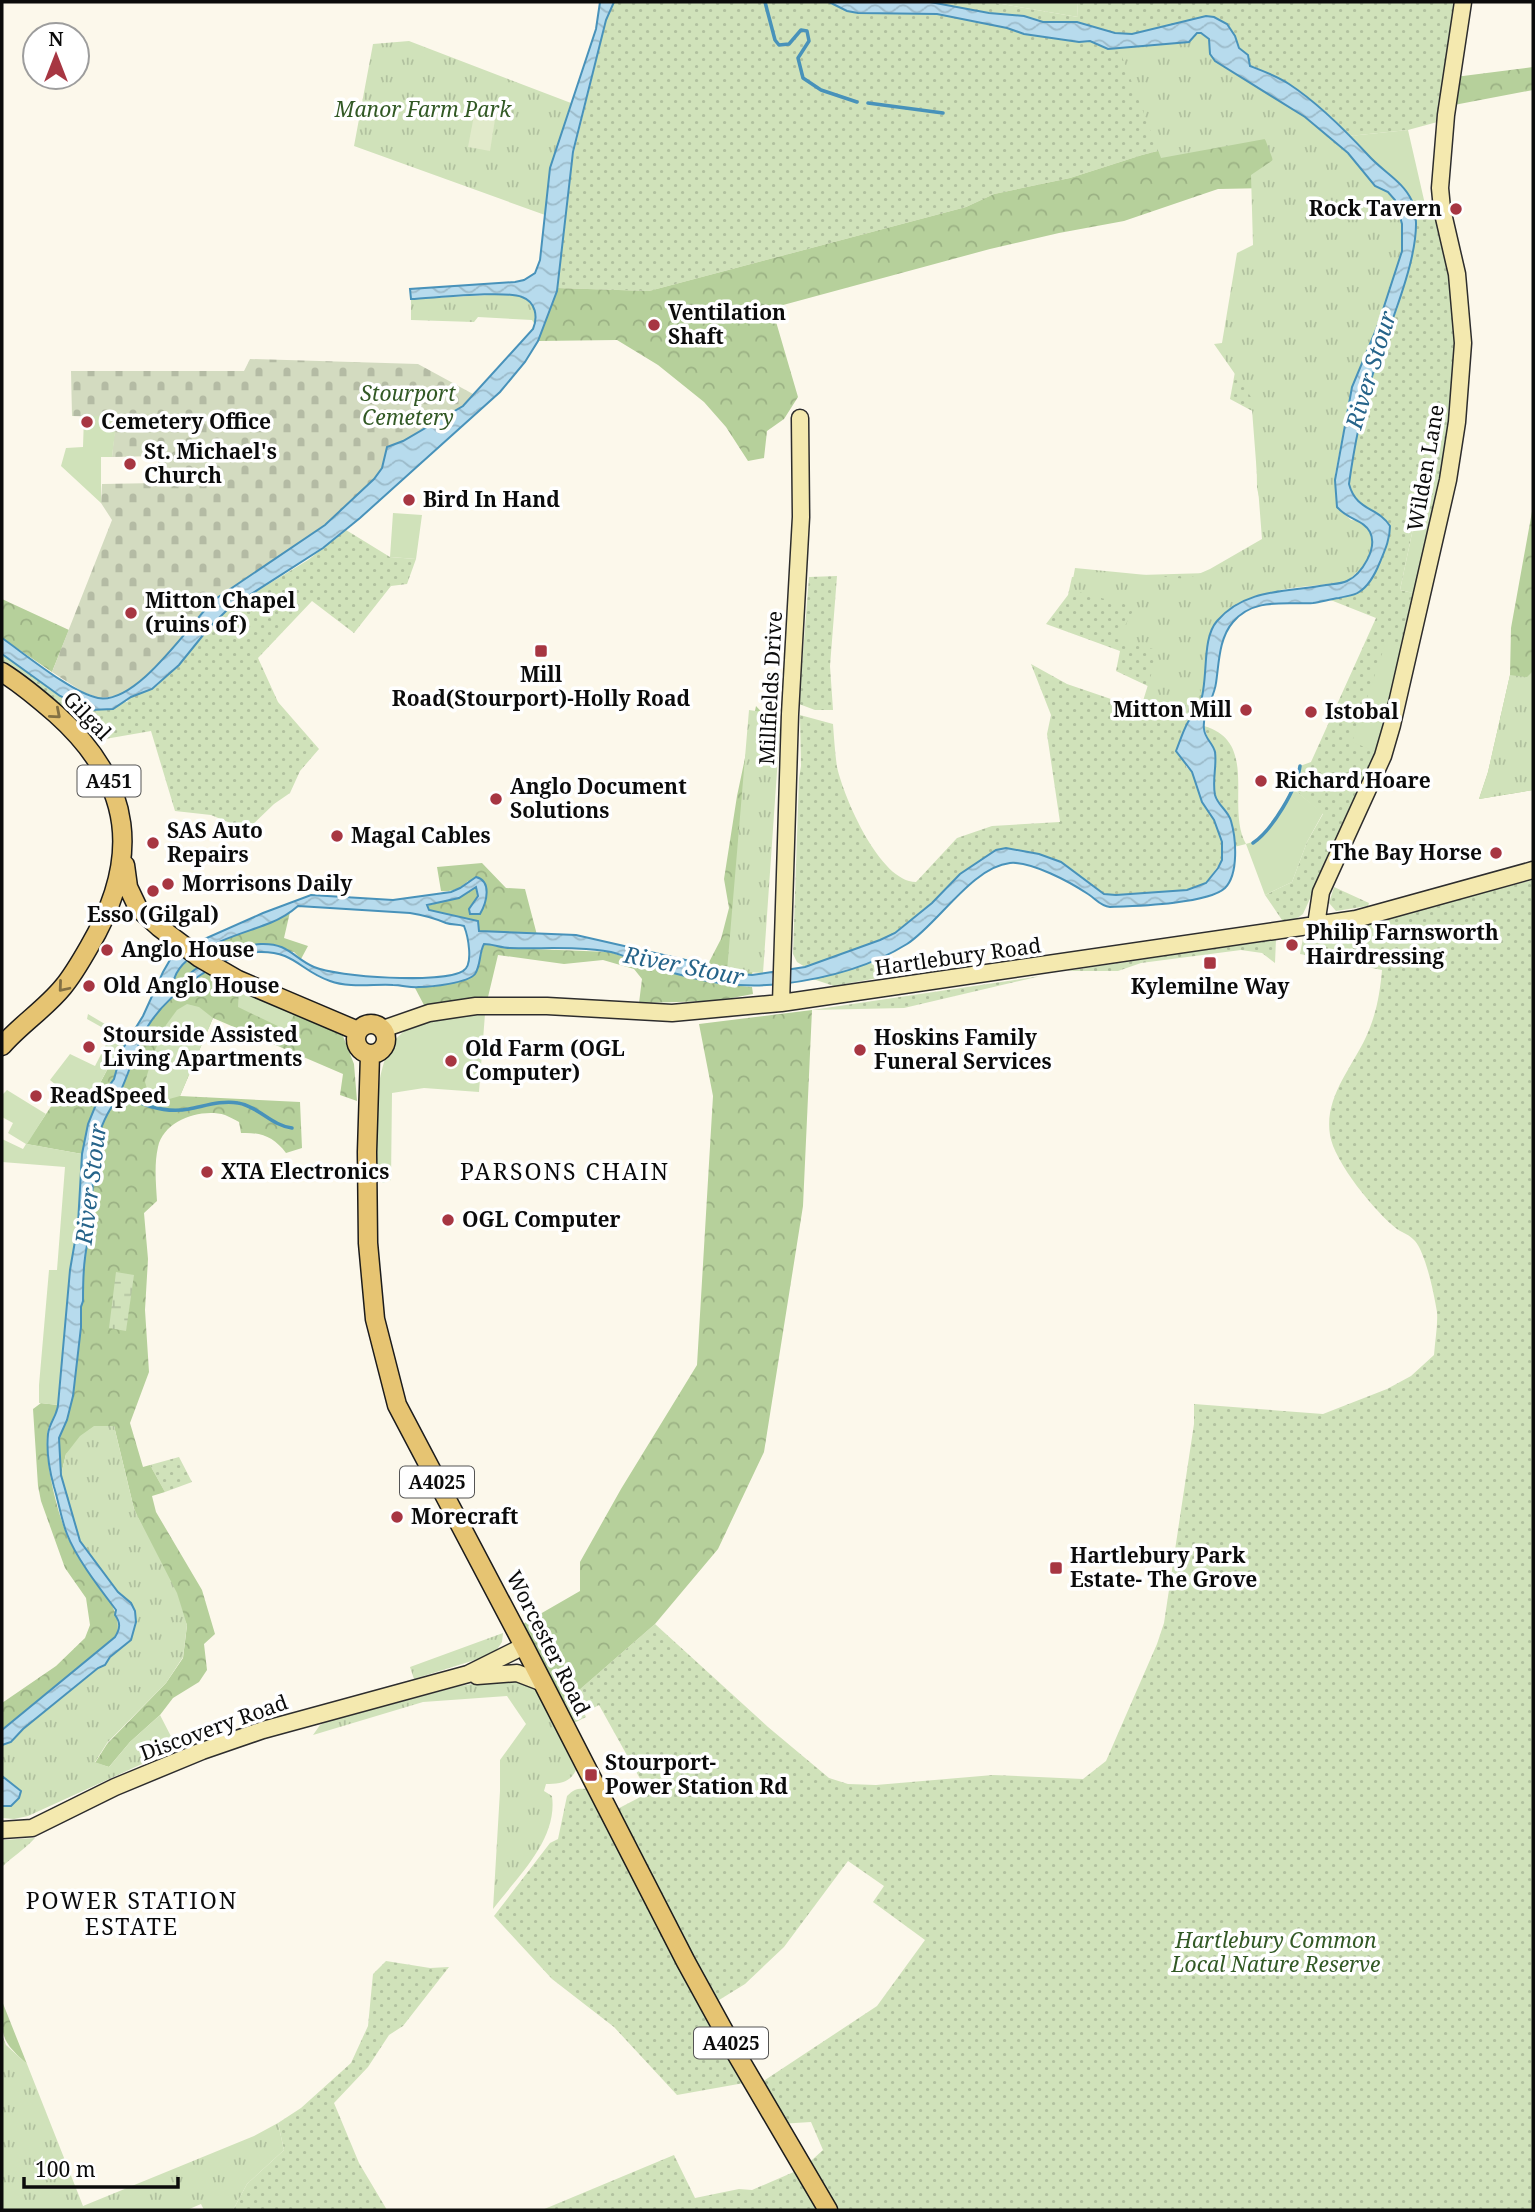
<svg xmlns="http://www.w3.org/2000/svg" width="1535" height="2212" font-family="'Noto Serif',serif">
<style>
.grass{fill:url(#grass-dots)}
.forest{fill:url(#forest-crowns)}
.wetland{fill:url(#wetland-marsh)}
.cemetery{fill:url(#cemetery-stones)}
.park{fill:url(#park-tufts)}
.garden{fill:#d0e2ba}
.pitch{fill:#e1eaca}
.water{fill:url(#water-waves);stroke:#4892ba;stroke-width:2;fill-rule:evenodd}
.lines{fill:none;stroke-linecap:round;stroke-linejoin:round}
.stream{stroke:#4892ba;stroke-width:3.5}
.secondary-casing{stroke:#2d2d2d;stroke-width:19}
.primary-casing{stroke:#1c1c1c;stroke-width:21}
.secondary{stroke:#f4e9af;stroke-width:16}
.primary{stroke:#e6c472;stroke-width:18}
.oneway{stroke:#837144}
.poi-dot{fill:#a73642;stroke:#fff;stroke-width:2.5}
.labels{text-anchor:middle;stroke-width:7;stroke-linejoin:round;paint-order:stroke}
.shield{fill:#fff;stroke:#545454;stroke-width:2}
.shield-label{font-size:19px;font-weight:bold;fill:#0b0b0b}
.park-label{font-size:21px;font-style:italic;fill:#325925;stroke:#fff}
.poi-label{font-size:21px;font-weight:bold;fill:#0b0b0b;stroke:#fff;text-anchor:start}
.street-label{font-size:21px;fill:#0b0b0b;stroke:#fff}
.water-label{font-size:23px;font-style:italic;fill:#26648a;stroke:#fff}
.neighbourhood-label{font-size:23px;letter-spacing:2px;fill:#0b0b0b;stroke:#fff}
</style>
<defs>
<pattern id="grass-dots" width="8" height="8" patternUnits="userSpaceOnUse" patternTransform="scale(1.75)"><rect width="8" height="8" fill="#d0e2ba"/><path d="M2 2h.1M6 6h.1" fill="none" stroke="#b1c19f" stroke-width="1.8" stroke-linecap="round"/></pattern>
<pattern id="forest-crowns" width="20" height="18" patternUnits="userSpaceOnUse" patternTransform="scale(1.75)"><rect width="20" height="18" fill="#b6d09b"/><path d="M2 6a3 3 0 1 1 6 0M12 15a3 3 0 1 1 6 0" fill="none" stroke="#9bb184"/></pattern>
<pattern id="wetland-marsh" width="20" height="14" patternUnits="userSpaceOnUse" patternTransform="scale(1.75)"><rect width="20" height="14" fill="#d0e2ba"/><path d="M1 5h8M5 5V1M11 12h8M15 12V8" fill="none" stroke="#b1c19f"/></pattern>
<pattern id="cemetery-stones" width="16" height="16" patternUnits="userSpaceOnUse" patternTransform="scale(1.75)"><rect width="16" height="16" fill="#d3dbc0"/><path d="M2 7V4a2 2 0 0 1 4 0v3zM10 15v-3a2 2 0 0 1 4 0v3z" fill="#b4bba4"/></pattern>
<pattern id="park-tufts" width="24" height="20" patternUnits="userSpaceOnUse" patternTransform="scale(1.75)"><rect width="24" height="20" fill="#d0e2ba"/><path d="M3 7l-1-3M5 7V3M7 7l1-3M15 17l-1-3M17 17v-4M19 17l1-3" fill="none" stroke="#b1c19f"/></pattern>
<pattern id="water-waves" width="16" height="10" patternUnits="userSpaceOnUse" patternTransform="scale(1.75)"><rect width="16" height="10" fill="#b7dbed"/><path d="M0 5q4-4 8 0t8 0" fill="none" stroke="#9cbbca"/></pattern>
</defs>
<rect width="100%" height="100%" fill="#fcf8eb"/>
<path class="grass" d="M614,2H829L847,11L858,13L937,14L1007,28L1024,34L1079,42L1090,41L1108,49L1188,42L1197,33H1201L1243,80L1305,117L1348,153L1369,180L1388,192L1395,200L1402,224L1403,241L1397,270C1388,287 1382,307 1375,325C1355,378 1327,449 1337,507L1284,588L1212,628L1206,681L1200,705L1188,722L1186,767L1192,772L1202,802L1214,820L1222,842V860L1206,883L1187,890L1116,895L1104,894L1061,862L1021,850L1006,848L996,850L960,874L932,903L895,933L848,954L805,967L797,962L793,954L799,778L801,766L800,715L833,724C834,738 835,753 837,767C844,798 880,882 916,882L957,838L992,826L1060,822L1047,734L1051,715L1031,664L1067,684L1146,711L1148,704L1143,703L1152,688L1116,671L1120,651L1046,624L1068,595L1072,577L1208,573L1268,537L1257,488L1256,413L1230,399L1269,188L1242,129L1142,155L1070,178L994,194L966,207L649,291L557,288L571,165L606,20Z
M930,2H990L1078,17L1077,2H1455L1441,121L1408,130L1349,136C1316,104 1293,84 1250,66L1248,55L1239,48L1235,36L1206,16L1132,34L1115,33L1070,22H1043L1024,16L989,13Z
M1442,209L1463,343L1438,524L1415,519L1400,590L1422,595L1409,650L1386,643L1377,752L1303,914L1293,921L1282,920L1265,895L1292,882L1307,842L1323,814L1292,788L1299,778L1300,766L1311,762L1376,618L1328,599L1346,596L1381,516C1366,509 1354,501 1349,484L1359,421L1379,354L1398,307L1415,229V210L1427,213Z
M346,530L390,557L416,559L407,584L391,586L354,633L312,601L258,658L278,702L319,749L300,771L290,793L274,804L247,830L211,815L175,811L151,731L105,739L93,738L59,708L2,665V654L60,696L80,707L127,702L131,697L158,685L228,609L308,560Z
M837,576L830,666L833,710H815L799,704L809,577Z
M1204,726C1260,742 1225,807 1246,844L1234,847L1231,822L1227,811L1218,804L1214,791L1215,761Z
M1533,880V2210H542L674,2155L695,2198L739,2189L752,2190L803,2168L823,2150L811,2122L779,2124L756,2086L877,2006L925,1940L873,1902L884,1886L848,1861L784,1947L745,1984L711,2005L744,2083L677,2095L614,2027L552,1979L494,1916L550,1843L558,1839L567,1796C574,1789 578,1788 587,1789L602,1817L648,1793L599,1705L584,1713L586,1717L572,1724L562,1705L655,1624L768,1727L829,1778L848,1784L876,1785L993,1775L1083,1779L1106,1761L1157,1644L1164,1623L1194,1424V1404L1323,1414L1387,1389L1411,1376L1434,1355C1435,1341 1438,1325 1437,1312C1434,1294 1426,1254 1415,1241C1410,1235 1403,1233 1397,1229C1376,1213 1334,1162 1330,1135C1324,1098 1351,1069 1366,1037C1376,1015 1380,994 1382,970L1300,954L1304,933L1382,918Z
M1334,887L1369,903L1368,906L1336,911L1329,903Z
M1276,939L1275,963L1262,953L1241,950L1141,963L1118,971H1067Z
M875,960L878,978L834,986L813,979L851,969Z
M1041,976L904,1008L812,1010Z
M179,1457L192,1482L165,1492L150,1465Z
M386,1961L430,1968L449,1967L403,2026L389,2035L368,2067L334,2103L359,2163L387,2210H233L247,2184L284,2150L278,2123L301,2108L351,2063L368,2026L373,1974Z"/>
<path class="forest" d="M1533,67V90L1454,105L1455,77Z
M1243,129L1257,133L1274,147L1269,188L1218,189L1124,221L1059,233L990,249L772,308L798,397L784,419L767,431L764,458L748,461L726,427L704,402L658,365L617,340L538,341L557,288L649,291L966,207L994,194L1070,178L1142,155Z
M1533,506V790L1479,799L1488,772L1510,675L1511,628Z
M2,599L69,630L52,672L2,638Z
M756,706L768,719L760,920L752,975L706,968L721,939L729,908L724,879L737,796Z
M482,863L506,888L525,889L537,935L479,931L478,921L429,910L426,906L454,899L477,887L478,896L474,903L487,892L468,881C459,889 453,892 441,891L437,867Z
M290,912L284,938L308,946L301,959L294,952L247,945L222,954L190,973L173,991C170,947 259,930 290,912Z
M484,944L505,948L610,952L655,968L719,984L752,987L753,994L716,1001L639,1003L642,979L634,969L603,960L564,964L498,955L488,997L462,1000L425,1007L415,988L455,982L480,959Z
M207,971L343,1036L354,1064L357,1101L340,1095L343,1074L213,1018L180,1096L300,1102L302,1148L286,1153C274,1137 261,1132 241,1133L239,1122C235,1120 230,1117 225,1115C201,1108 164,1120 158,1147C154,1164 156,1184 157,1201L144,1213L148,1259L145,1310L149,1372L130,1423L143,1467L150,1465L165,1492L152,1496L156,1512L202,1590L215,1634L204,1644L207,1670L199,1682L173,1698L160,1715L130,1742L109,1767L95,1763L107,1744L166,1683L183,1658L187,1625L134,1509L114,1426L66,1454L61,1475L59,1438L67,1420L73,1396L81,1307L83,1301V1273L90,1226L91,1197L102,1125L110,1107L119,1095L150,1023L163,1005Z
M812,1010L803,1206L764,1452L718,1549L655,1624L562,1705L521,1625L580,1591V1562L621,1489L697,1365L713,1096L699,1024Z
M125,1036L129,1038L122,1050L114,1079L97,1102L88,1123L82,1154L26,1144L62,1090L89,1104Z
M41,1403L58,1405C57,1414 51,1420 48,1429C42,1455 59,1521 71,1544C83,1568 130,1612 115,1637L2,1730V1703L56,1666L85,1638L90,1625L86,1598L65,1568L41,1501L38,1486L33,1409Z
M2,2001L27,2064C0,2039 2,2038 2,2001Z"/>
<path class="wetland" d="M116,1272L134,1275L126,1331L109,1328Z"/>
<path class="cemetery" d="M250,359L418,364L473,394L462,416L372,494L232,597L154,667L135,687L117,696L99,698L83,692L52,672L112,520L101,503L102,484L158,483V456L112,457L116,417L72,416L71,371H244Z"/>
<path class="park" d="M1205,35L1209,39L1215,61L1305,117L1354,161L1375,185L1388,192L1398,210L1402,224L1399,262L1378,325L1352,387L1334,479L1337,507L1351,520L1360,521L1372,533C1373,553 1362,570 1346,582C1307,588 1232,586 1212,628C1209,634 1209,643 1208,650C1203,674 1203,696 1191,718L1143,701L1155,662L1153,649L1118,639L1135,607L1071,590L1075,568L1187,579L1210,569L1262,539L1251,397L1214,344L1222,343L1237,253L1253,245L1251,175L1273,160L1265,139L1161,158L1119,49L1188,42L1192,37Z
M409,41L571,103L550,168L545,215L354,146L373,44Z
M509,294C527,296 539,305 535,325L532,320L478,317L474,322L411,320V299Z
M1533,671V790L1479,799L1488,772L1510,675L1527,677Z
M749,710L768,713L780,728L763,973L727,971Z
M94,1426H114L134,1509L177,1593L187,1625L183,1657L166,1683L107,1743L95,1762L109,1767L130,1742L160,1715L177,1748L28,1816L14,1819L2,1818V1745L12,1742L23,1729L98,1668L105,1665L110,1658L131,1640L136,1622L135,1612L131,1603L118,1592L80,1541L61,1475L66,1454L80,1436Z
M503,1633L502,1642L494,1654L414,1679L410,1667Z
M501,1679C515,1679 525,1682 536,1691L576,1770C570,1783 559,1784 546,1784L544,1791L552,1796C558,1840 517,1877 493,1909L500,1791V1760L526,1724L507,1696L423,1702L313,1735L320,1725L326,1722L460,1686Z
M35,1838C24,1850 13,1856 2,1867V1840Z
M2,2035L6,2045L27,2064L83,2206L254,2136L278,2123L284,2150L247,2184L233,2210H204L201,2204L187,2210H2Z"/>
<path class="garden" d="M990,2H1077L1078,17Z
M1408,130L1427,213L1415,210C1408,186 1389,176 1372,160C1364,152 1357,143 1349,136Z
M84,416H117L112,457H101V503L61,466L66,448L83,447Z
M393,513L422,515L416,559L390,557Z
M1415,519L1438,524L1422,595L1400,590Z
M1386,642L1409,650L1377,752L1352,742Z
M1292,788L1323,813L1307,842L1292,882L1265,895L1246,844C1271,838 1281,808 1292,788Z
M239,988L295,1013L286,1030L238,1007Z
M187,1004L199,1007L213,1018L180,1096L162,1101L149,1095L145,1082L153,1055L166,1025L177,1010Z
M88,1014L125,1036L89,1104L62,1090L50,1080L70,1054L95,1066L112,1033L87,1019Z
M485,1014L479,1092L424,1088L392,1093L391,1180L383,1183L375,1176C376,1139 370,1053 405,1031C428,1017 459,1016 485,1014Z
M7,1090L46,1114L27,1144L82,1154L78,1224L70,1270L58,1405L39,1403V1385L49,1270H57L65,1167L2,1162V1139L23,1149L26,1144L8,1133L13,1123L2,1117V1095Z"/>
<path class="pitch" d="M475,110L496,113L490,151L468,147Z"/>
<path class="water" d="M600,2H614L606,20L573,152L557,291L538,341L525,362L500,392L360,518L323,548L228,609L208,629L179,665L152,689L131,697L113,709L90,710L60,696L2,654V638C25,654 72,693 98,698C137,705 188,626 214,600L325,525L374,479L382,468L387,447L403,441L463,406L533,329C538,317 536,302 522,297C505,290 434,298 411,299L410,289L515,282L524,280L535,273L540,260L550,168L596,29Z
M829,2H930L989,13L1024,16L1043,22H1077L1115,33L1132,34L1206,16L1214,17L1227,24L1235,36L1239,48L1248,55L1250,66C1263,71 1277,76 1289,84C1318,103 1344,129 1368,155C1382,171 1403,181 1412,201C1430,241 1383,339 1371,380C1360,415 1354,448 1349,484C1356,511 1378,507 1390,526C1390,539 1385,550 1380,562C1376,572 1369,586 1359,592C1354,596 1345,596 1339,598C1330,599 1321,602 1313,603C1286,605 1254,597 1233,622C1219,638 1219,663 1216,683C1214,699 1202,712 1204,729C1205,739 1213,743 1215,752C1217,766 1212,780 1215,795C1218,806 1228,810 1231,821C1236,838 1239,874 1225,888C1208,904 1134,906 1110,907C1100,906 1096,899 1088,894C1070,882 1031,861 1010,863C972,867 938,924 907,944C870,967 824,979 781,984C736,989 699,981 656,968C641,964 627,956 611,952C579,946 543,949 510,948C501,948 493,944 484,944C479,953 481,965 475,974C468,983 431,987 419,987C411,988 402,985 393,985C373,984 349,988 330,981C300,971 295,951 259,952C221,953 167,995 148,1026C135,1047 130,1073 119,1094C112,1107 104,1117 100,1132C92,1162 93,1196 90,1227C89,1237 86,1248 85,1258C83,1272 83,1286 83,1301L81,1307V1327L73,1396L67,1420L59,1438L61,1475L80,1541L118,1592L131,1603L135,1611L136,1622L131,1640L110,1657L105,1665L98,1668L23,1729L11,1742L2,1745V1730L115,1637C120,1629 121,1623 115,1615L116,1610C101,1590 76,1558 67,1534C61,1519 59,1503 54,1487C49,1469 46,1453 48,1434C49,1423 57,1416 58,1405L70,1270L78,1224L82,1154L88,1124L97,1102L114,1079L122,1050L143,1016L163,972L174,953L187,942L200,941L263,913L311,895L393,900L451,892L460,888L476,877C492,881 487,902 480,914H470L469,909L478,896L476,887L459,898L427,905L429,910L478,921L479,931L576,935L690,961L720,972L752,975L805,967L880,940L895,933L932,903L960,874L996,850L1006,848L1039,854L1061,862L1104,894L1116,895L1187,890L1206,883L1218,868L1222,860V842L1214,820L1202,802L1192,772L1176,751C1180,741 1183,731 1188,722C1192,716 1198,711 1200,704C1209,680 1201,639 1217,621C1245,588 1288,592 1326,585C1332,584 1341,584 1347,581C1362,574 1378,548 1370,532C1364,520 1348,520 1337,507L1335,480L1352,387L1378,325L1402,251V224L1398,210L1395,200L1388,192L1375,186L1348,153L1305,117L1215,61L1210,54L1209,39L1201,33H1197L1189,42L1108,49L1090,41L1079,42L1024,34L1007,28L937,14L858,13L847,11ZM298,906L410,913C423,915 434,918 446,923C452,925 458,924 464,926C468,936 474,965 463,971C442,984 337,977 314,967C293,958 289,943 261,944C240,945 204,961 188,975C182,980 178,986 173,990C170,950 241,935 270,923C280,919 290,913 298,906Z
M2,1776L21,1791L19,1798L11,1806H2Z"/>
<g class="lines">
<path class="stream" d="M765,2L775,40L779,45L789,44L801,30L807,31L809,41L798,58L803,78L821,90L857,102
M868,103L943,113
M1253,843C1272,830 1297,789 1300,766
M116,1091C139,1104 163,1114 189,1109C205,1106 222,1100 238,1103C258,1106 272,1126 292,1128"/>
<g class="secondary-casing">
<path id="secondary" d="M1316,925L1321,892L1383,756L1392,725L1448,480L1457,422L1463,343L1457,274L1442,209L1440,188L1446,115L1463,2
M781,1003L790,714L801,517L800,418
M383,1029L429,1013L476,1006H547L672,1013L781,1003L1356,919L1533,870
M477,1676L517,1673L543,1683
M2,1830L32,1828L115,1787L202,1751L263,1730L468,1674L524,1646"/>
</g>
<g class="primary-casing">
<path id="primary" d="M2,672C21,684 39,699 56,714C134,784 141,859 89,947C81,961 73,975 63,987C45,1009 20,1025 2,1046
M125,865L128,887L138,908L159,927L200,958L238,980L358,1031
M356 1039a15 15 0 1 1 30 0a15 15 0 1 1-30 0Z
M370,1055L367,1152L368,1243L375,1319L397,1405L524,1646L686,1962L737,2055L828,2210"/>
</g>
<use href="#secondary" class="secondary"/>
<use href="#primary" class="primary"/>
</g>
<defs><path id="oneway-chevron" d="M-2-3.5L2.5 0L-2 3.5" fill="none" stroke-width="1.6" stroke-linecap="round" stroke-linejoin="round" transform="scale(1.75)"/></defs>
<g class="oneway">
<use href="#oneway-chevron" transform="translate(56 714) rotate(41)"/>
<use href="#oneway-chevron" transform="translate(63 987) rotate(130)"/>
</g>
<g class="poi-dot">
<circle cx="1456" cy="209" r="7"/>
<circle cx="654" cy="325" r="7"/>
<circle cx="87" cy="422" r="7"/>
<circle cx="130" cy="464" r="7"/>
<circle cx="409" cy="500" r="7"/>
<circle cx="131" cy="613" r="7"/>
<rect x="534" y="644" width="14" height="14" rx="3.5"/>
<circle cx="1246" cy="710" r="7"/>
<circle cx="1311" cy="712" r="7"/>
<circle cx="1261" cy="781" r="7"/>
<circle cx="496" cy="799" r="7"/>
<circle cx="337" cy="836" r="7"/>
<circle cx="153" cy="843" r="7"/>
<circle cx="1496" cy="853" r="7"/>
<circle cx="168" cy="884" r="7"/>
<circle cx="153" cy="891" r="7"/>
<circle cx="1292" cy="945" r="7"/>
<circle cx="107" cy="950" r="7"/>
<rect x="1203" y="956" width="14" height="14" rx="3.5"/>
<circle cx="89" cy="986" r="7"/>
<circle cx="89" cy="1047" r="7"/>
<circle cx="860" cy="1050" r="7"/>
<circle cx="451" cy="1061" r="7"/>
<circle cx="36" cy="1096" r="7"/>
<circle cx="207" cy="1172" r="7"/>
<circle cx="448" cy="1220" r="7"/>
<circle cx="397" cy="1517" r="7"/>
<rect x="1049" y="1561" width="14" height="14" rx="3.5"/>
<rect x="584" y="1768" width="14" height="14" rx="3.5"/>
</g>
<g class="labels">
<g class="shield">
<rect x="77.5" y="765.5" width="63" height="31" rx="5"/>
<rect x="400" y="1466.5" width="74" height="31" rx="5"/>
<rect x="694" y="2027.5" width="74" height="31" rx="5"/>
</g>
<g class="shield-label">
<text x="109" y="788">A451</text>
<text x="437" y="1489">A4025</text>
<text x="731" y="2050">A4025</text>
</g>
<g class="park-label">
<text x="423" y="117">Manor Farm Park</text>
<text x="408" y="401">Stourport<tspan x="408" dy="24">Cemetery</tspan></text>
<text x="1276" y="1948">Hartlebury Common<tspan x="1276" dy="24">Local Nature Reserve</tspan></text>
</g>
<g class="poi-label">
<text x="1442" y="216" text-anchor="end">Rock Tavern</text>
<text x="668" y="320">Ventilation<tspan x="668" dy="24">Shaft</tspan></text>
<text x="101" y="429">Cemetery Office</text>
<text x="144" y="459">St. Michael's<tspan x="144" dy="24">Church</tspan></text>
<text x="423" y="507">Bird In Hand</text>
<text x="145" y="608">Mitton Chapel<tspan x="145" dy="24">(ruins of)</tspan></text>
<text x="541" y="682" text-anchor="middle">Mill<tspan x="541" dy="24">Road(Stourport)-Holly Road</tspan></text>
<text x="1232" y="717" text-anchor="end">Mitton Mill</text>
<text x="1325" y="719">Istobal</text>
<text x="1275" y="788">Richard Hoare</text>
<text x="510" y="794">Anglo Document<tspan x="510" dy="24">Solutions</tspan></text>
<text x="167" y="838">SAS Auto<tspan x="167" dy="24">Repairs</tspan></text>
<text x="351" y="843">Magal Cables</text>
<text x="1482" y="860" text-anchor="end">The Bay Horse</text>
<text x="182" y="891">Morrisons Daily</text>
<text x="153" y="922" text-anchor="middle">Esso (Gilgal)</text>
<text x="1306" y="940">Philip Farnsworth<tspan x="1306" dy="24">Hairdressing</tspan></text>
<text x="121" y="957">Anglo House</text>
<text x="103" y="993">Old Anglo House</text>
<text x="1210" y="994" text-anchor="middle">Kylemilne Way</text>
<text x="103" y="1042">Stourside Assisted<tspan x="103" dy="24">Living Apartments</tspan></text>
<text x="874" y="1045">Hoskins Family<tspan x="874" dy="24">Funeral Services</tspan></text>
<text x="465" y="1056">Old Farm (OGL<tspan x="465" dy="24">Computer)</tspan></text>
<text x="50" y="1103">ReadSpeed</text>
<text x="221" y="1179">XTA Electronics</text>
<text x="462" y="1227">OGL Computer</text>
<text x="411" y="1524">Morecraft</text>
<text x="1070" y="1563">Hartlebury Park<tspan x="1070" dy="24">Estate- The Grove</tspan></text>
<text x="605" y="1770">Stourport-<tspan x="605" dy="24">Power Station Rd</tspan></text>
</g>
<g class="street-label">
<text transform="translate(1426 468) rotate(-80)" y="7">Wilden Lane</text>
<text transform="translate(771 688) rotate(-87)" y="7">Millfields Drive</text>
<text transform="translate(87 716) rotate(46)" y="7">Gilgal</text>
<text transform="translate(958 957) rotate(-8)" y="7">Hartlebury Road</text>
<text transform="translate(548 1643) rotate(63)" y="7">Worcester Road</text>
<text transform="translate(214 1728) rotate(-20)" y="7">Discovery Road</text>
</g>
<g class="water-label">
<text transform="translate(1371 370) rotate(-73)" y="8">River Stour</text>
<text transform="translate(684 966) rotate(11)" y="8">River Stour</text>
<text transform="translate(91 1184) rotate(-83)" y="8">River Stour</text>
</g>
<g class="neighbourhood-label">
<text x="565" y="1180">PARSONS CHAIN</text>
<text x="132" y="1909">POWER STATION<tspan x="132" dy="26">ESTATE</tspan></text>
</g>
</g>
<rect width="1535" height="2212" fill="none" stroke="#0b0b0b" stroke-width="7"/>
<g transform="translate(56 56)"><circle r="33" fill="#ffffff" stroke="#9d9d9d" stroke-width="2"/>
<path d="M0-5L12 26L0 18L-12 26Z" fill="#a73642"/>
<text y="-10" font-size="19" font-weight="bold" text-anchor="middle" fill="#0b0b0b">N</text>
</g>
<path d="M24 2177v10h154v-10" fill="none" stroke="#0b0b0b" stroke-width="3.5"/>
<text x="35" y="2177" font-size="21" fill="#0b0b0b" stroke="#ffffff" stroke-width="5" paint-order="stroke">100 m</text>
</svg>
